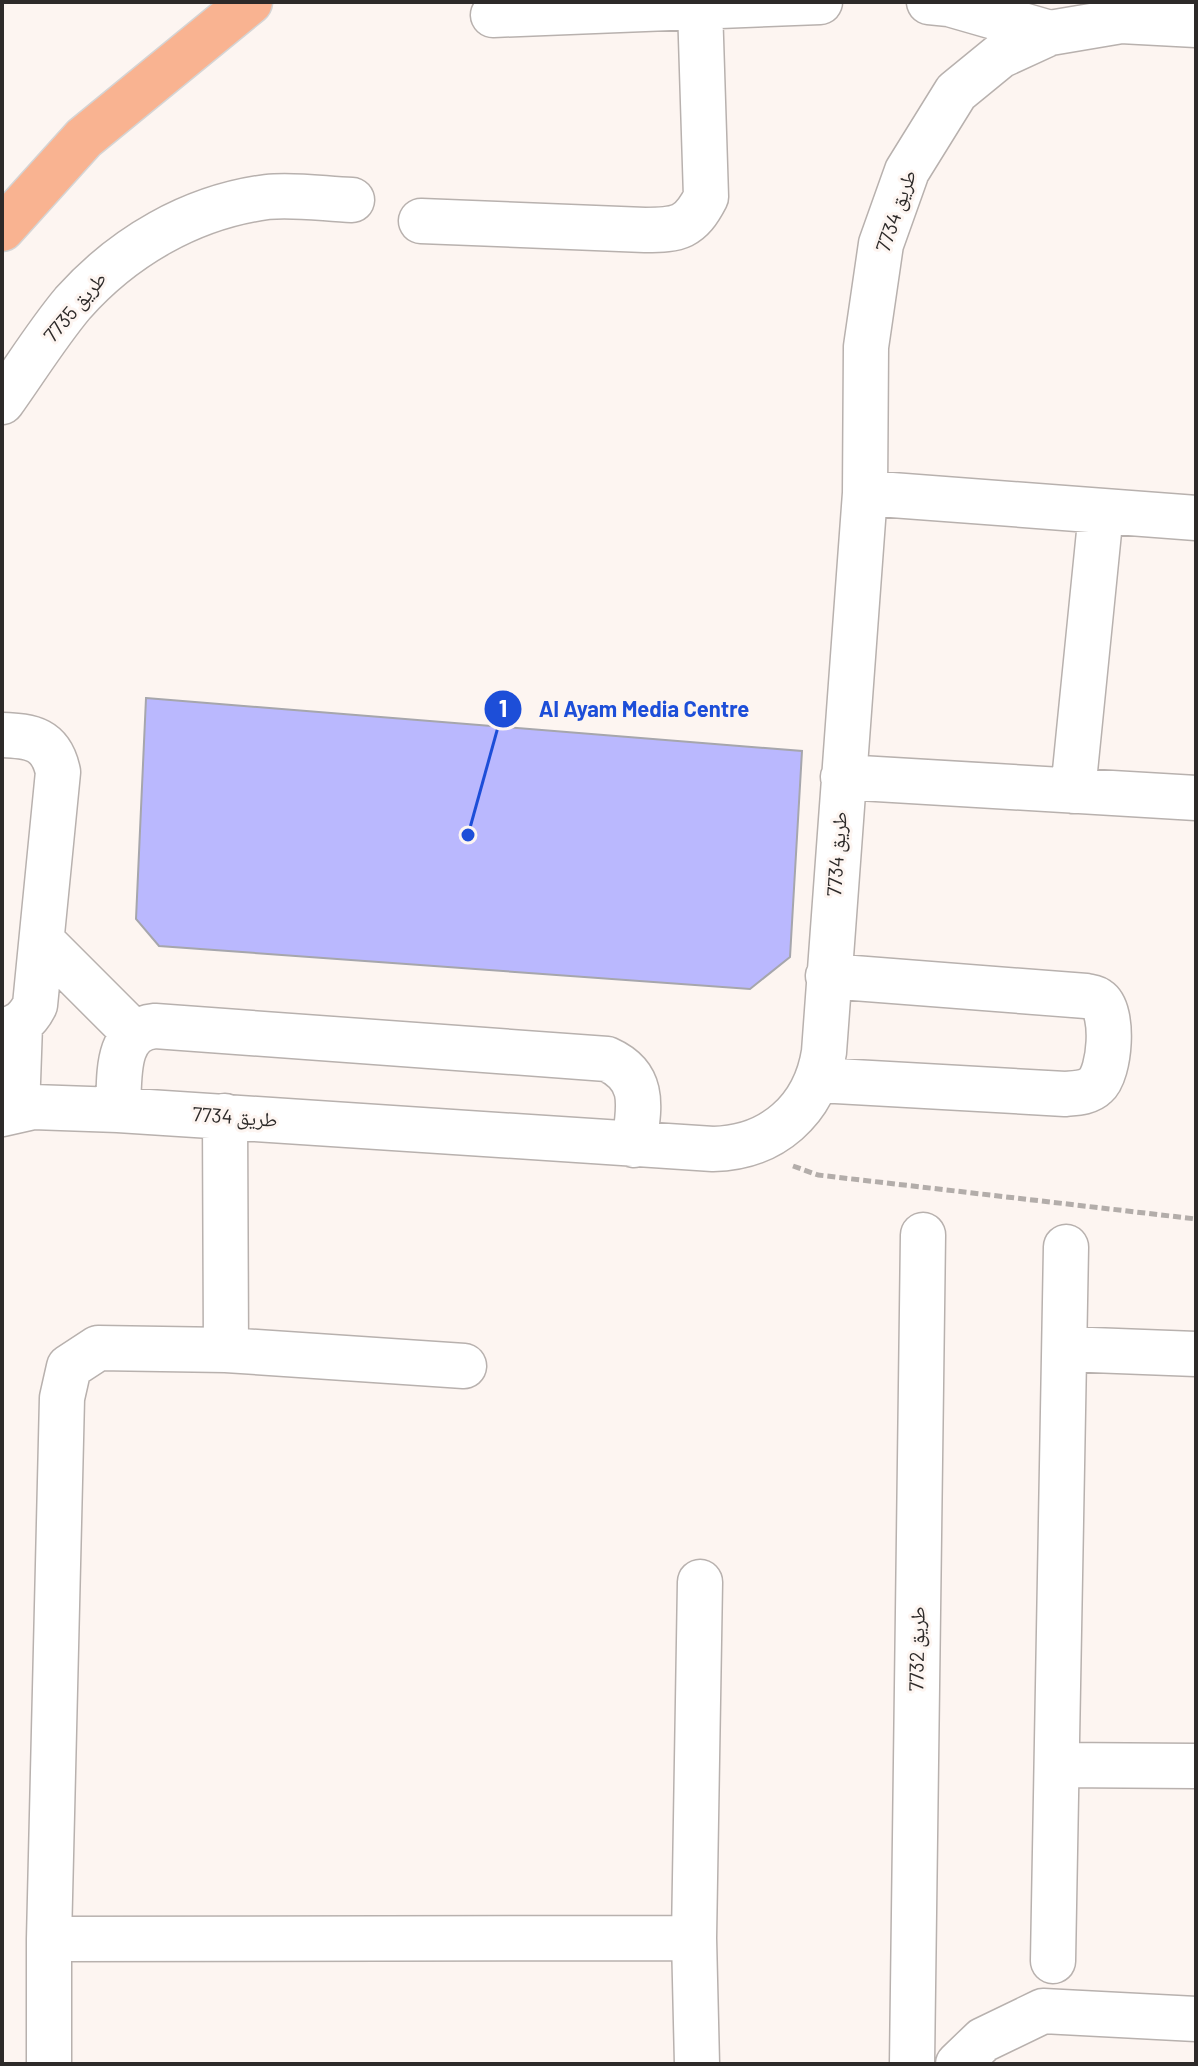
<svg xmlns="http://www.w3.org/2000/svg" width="1198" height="2066" font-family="Barlow,'Noto Naskh Arabic',sans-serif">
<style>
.building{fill:#bab8fe;stroke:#a6a6ac;stroke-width:2}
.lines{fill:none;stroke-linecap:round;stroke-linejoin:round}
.minor-casing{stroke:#b8b1ae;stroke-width:47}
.highway-casing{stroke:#d5d4d4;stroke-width:47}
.path{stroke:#b3adaa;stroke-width:5;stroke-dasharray:8 4;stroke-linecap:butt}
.minor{stroke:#fff;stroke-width:44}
.highway{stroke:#f9b391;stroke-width:44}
.labels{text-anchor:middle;stroke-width:6;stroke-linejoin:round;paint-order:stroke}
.street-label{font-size:20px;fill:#2d2a29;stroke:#fdf5f1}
.leader{fill:none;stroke:#1d4ed8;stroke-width:3}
.callout-dot{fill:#1d4ed8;stroke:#fdf5f1;stroke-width:3}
.mark-label{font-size:24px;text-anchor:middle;font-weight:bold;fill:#fff}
.callout-label{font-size:22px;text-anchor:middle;font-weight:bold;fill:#1d4ed8;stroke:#fdf5f1;stroke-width:6;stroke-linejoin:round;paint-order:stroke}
</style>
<rect width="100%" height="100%" fill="#fdf5f1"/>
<path class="building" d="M146,698L802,751L790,957L750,989L159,946L136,919Z"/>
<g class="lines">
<g class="minor-casing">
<path id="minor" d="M929,2L949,4L1050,33
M493,15L820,2
M421,221L645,230C679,230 690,228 706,197L700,7
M2,402C25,370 47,334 73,303C123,247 191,207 267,197C294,194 325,199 352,200
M865,493L1196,518
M2,735C32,736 51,739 58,772L35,1005C28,1019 19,1028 2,1030
M843,777L1196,798
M1073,791L1101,512
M42,941L134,1033
M818,1080L1065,1094C1076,1093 1088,1093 1096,1085C1110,1073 1115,1011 1098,1000C1095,997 1090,997 1086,996L828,976
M17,1110L20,1025
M118,1110C120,1079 114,1030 155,1026L607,1059C647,1077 639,1108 634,1145
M2,1114L33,1107L118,1110L713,1149C772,1148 815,1110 824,1052L865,493L866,347L881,244L907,171L956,92L1000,56L1050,33L1121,21L1196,25
M225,1116L226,1350
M1065,1349L1196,1354
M1058,1765L1196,1766
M49,1939L694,1938
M1053,1961L1066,1247
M49,2064V1939L62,1398L69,1367L98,1348L226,1350L464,1366
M697,2064L694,1938L700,1582
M912,2064L923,1235
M958,2064L983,2040L1043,2011L1196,2019"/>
</g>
<g class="highway-casing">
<path id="highway" d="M2,229L84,138L250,2"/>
</g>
<path class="path" d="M793,1166L818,1175L1196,1219"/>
<use href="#minor" class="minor"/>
<use href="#highway" class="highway"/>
</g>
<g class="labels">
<g class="street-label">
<text transform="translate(896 211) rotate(-71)" y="7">طريق 7734</text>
<text transform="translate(75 307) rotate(-50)" y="7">طريق 7735</text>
<text transform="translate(837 854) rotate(-86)" y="7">طريق 7734</text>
<text transform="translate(235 1117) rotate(4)" y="7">طريق 7734</text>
<text transform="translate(917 1649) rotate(-89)" y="7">طريق 7732</text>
</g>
</g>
<path class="leader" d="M468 835L503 709"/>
<g class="callout-dot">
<circle cx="468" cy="835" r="8"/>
<circle cx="503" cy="709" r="20"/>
</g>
<g class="mark-label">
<text x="503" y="717">1</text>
</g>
<g class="callout-label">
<text x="644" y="717">Al Ayam Media Centre</text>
</g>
<rect width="1198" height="2066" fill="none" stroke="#2d2a29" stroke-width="8"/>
</svg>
